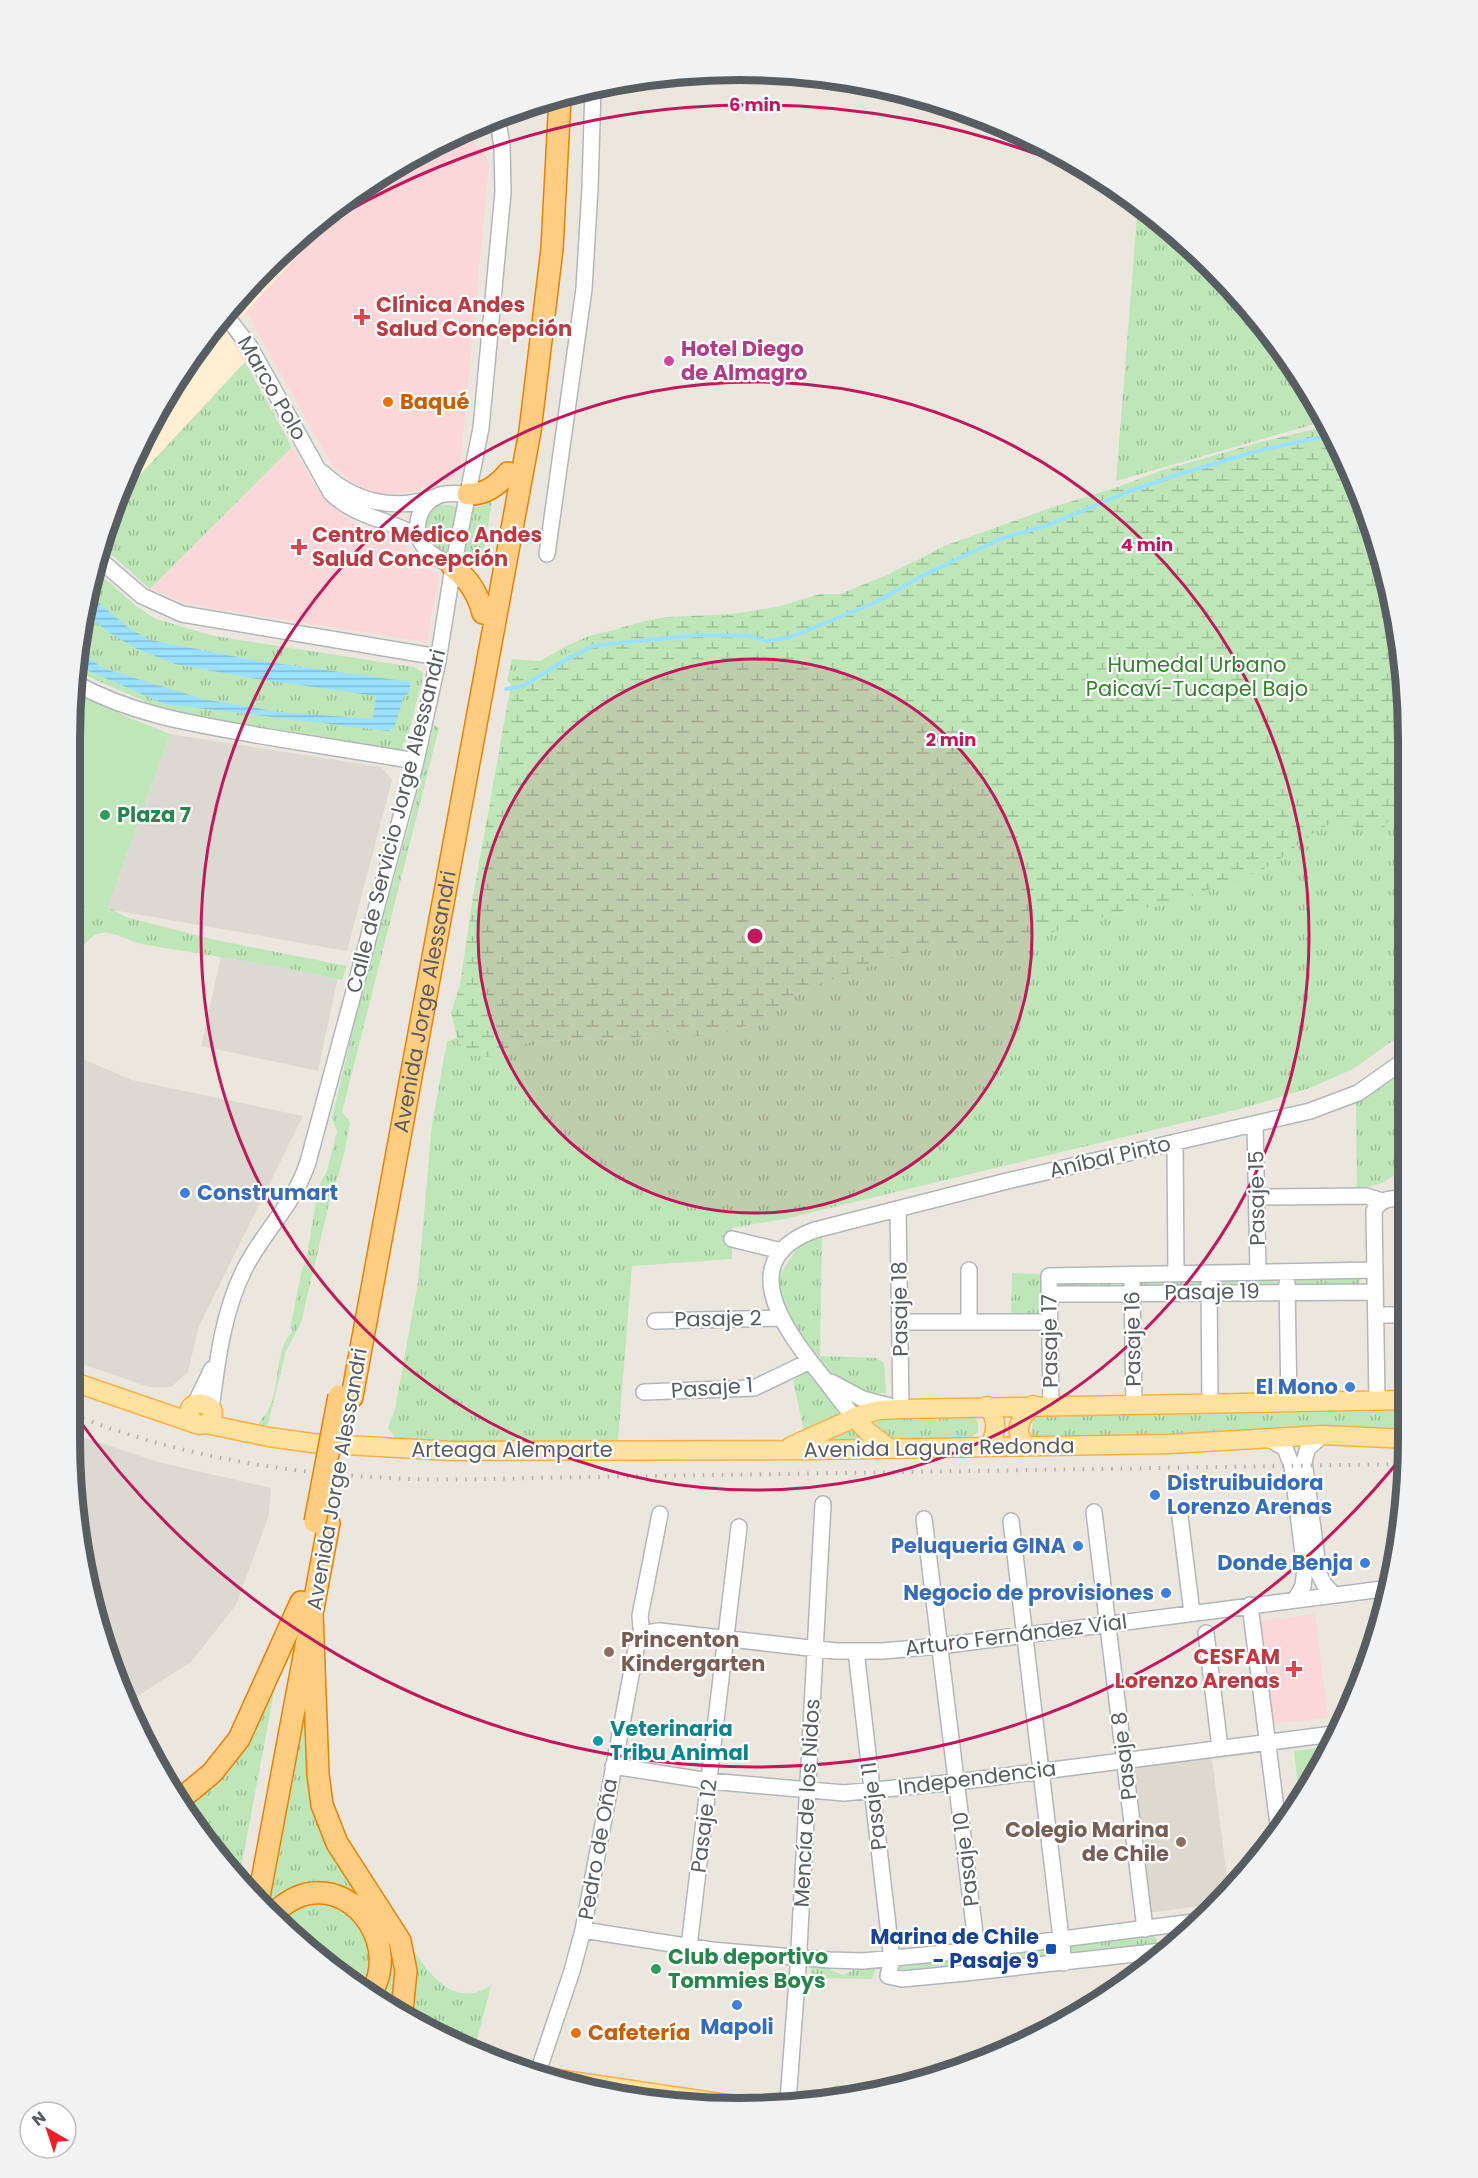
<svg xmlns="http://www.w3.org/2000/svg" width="1478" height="2178" font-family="Poppins,sans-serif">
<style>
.commercial{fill:#ffeed0}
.industrial{fill:#dcd9d3}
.education{fill:#ded9cf}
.medical{fill:#fcd7d9}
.grass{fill:url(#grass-tufts);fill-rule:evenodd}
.wetland{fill:url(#wetland-marsh)}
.garden{fill:#bee6b8}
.water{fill:url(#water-rules)}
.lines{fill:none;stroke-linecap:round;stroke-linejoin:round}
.stream{stroke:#9be1ff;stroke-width:4}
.minor-casing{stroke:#b2b6bb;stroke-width:18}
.major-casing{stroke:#fab049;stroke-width:21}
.highway-casing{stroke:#ea8000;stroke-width:24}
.minor{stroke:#fff;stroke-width:15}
.major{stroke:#ffe2a0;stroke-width:18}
.highway{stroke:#ffce82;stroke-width:21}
.rail{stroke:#afb0b1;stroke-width:4;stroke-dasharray:1.5 8;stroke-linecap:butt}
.highway-bridge-casing{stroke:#ea8000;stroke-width:24;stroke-linecap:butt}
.highway-bridge{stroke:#ffce82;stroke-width:21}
.ring{fill:none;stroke:#c2185b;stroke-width:3}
.health-dot{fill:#e0444e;stroke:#fff;stroke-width:2}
.hotel-dot{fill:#d1479c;stroke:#fff;stroke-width:2}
.food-dot{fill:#e8710a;stroke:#fff;stroke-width:2}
.leisure-dot{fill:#2e9e5b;stroke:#fff;stroke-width:2}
.shop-dot{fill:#3f7fe0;stroke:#fff;stroke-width:2}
.education-dot{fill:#8d6e63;stroke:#fff;stroke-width:2}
.culture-dot{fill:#0f9aa8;stroke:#fff;stroke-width:2}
.transit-dot{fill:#1a4fb4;stroke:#fff;stroke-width:2}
.labels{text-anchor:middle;stroke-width:4.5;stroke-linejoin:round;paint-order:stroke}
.health-label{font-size:21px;font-weight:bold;fill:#be3a42;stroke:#fff;text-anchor:start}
.hotel-label{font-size:21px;font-weight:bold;fill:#b23c85;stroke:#fff;text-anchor:start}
.street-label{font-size:21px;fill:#575d61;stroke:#fff}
.food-label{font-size:21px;font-weight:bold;fill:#c56008;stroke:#fff;text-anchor:start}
.park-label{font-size:21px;fill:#35822e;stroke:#fff}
.leisure-label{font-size:21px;font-weight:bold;fill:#27864d;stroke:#fff;text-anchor:start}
.shop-label{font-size:21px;font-weight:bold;fill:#366cbe;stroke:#fff;text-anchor:end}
.education-label{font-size:21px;font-weight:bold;fill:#785e54;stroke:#fff;text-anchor:start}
.culture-label{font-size:21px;font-weight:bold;fill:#0d838f;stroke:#fff;text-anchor:start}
.transit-label{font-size:21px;font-weight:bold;fill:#164399;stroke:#fff;text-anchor:end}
.rim{fill:none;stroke:#575d61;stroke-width:8}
.centre{fill:#c2185b;stroke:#fff;stroke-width:3}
.ring-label{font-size:18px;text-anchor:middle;font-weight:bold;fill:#c2185b;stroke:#fff;stroke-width:4.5;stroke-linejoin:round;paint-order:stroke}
</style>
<defs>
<pattern id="grass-tufts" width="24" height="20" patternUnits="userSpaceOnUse" patternTransform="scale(1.5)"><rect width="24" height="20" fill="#bee6b8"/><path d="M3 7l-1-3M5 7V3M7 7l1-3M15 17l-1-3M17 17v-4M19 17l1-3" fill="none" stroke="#9dbe99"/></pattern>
<pattern id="wetland-marsh" width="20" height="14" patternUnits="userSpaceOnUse" patternTransform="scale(1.5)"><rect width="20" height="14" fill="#bee6b8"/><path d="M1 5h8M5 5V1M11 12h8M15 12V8" fill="none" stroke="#9dbe99"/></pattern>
<pattern id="water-rules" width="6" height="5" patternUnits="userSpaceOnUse" patternTransform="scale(1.5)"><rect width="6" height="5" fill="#9be1ff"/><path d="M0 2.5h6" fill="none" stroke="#81bad2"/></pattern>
</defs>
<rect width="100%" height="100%" fill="#ece7de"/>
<path class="commercial" d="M360,187L227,333L245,362L121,495L138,442L207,331L265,265Z"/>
<path class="industrial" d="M170,734L381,767L392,780L347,951L107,909Z
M222,952L338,977L318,1071L201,1046Z
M71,1054L132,1080L303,1116L199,1326L188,1372L171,1387H149L74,1361Z
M74,1434L158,1462L271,1488L269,1515L236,1605L191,1662L128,1702L104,1654L75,1527Z"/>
<path class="education" d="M1212,1759L1229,1892L1221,1903L1148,1913L1130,1768Z"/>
<path class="medical" d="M461,132L484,151L489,165L460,469L454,477L410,492L388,494L377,493L357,486L333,467L246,312L361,187Z
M292,447L320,493L336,510L355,523L395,537L420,561L439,576L427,642L212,608L184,602L151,589Z
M1315,1614L1328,1718L1273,1724L1261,1621Z"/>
<path class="grass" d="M1138,204L1213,265L1296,366L1325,421L1116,481Z
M245,362L292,447L150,589L103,547L121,495Z
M1358,482L1396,608L1409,739V857L1405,859L1409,865V1029L1353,1069L1310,1088L1240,1109L784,1219L732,1228V1259L632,1266L618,1440L519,1445L397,1440L388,1428L395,1409L418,1282L432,1124L447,1042L457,1037L463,1049L491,1057L530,1042L597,1038L634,1039L653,1032H673L680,1034L521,696L507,680L512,659L540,661L566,646L589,636L665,618L715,616L775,620L871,587L894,571L913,562ZM1222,884L1170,904L1121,912L1015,943L994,942ZM841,975L804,990L788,1000L700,1001Z
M492,502L482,561L443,554L432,549L421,525C440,491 445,510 474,508C480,507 486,503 492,502Z
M95,570L136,606L156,619L214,636L414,667L423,673L422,681L407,739L402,745L403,750L355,745L325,737L148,709L144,701L85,675L76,669L82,609Z
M434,725L439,728L342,1112L350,1122C346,1145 342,1169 332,1191L301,1323L286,1351L268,1424L264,1428L259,1426V1422C280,1402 274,1369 284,1344C286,1339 289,1336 292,1331L291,1325L302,1269L306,1262L318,1188L327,1171L337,1131L332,1118L356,1016L410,821Z
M70,891L108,907L126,917L211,939L347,966L342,980C276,964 209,956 142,944C127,941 113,929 97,934C88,937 78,953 77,961L71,966Z
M1397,1072V1174L1382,1183L1357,1190L1356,1102Z
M822,1233L820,1356L877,1358L884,1363L886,1393C857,1397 830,1377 806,1365L775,1283L802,1240Z
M1012,1273L1042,1274L1043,1316L1011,1319Z
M1360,1277L1359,1287L1051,1289L1050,1279Z
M808,1370L842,1413L874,1444L807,1445L793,1380Z
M1409,1407V1433L1260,1431L1031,1440L1033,1416Z
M965,1416L974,1417L978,1423V1432L967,1441L880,1440L866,1424L877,1418Z
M277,1676L239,1879L235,1870L215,1846L203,1838L180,1807Z
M308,1684L311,1780L396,1944L397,2008L376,1997L383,1984L352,1897L264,1907Z
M312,1900L347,1908L373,1945L367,1991L331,1970L275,1918Z
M1151,1933L1157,1940L1158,1946L896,1975L897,1965Z
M408,1942C422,1963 443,1998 473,1993C479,1992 485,1988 491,1986L475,2047L457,2043L409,2015Z
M811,1967L826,1968L843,1975L856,1969L876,1967L872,1979L810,1978Z
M837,2085H907L870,2096L794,2101Z"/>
<path class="wetland" d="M1328,426L1358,482L1396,608L1409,739V814H1393L1384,827L1360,829L1343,823H1332L1316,831L1277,861L1260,871L1170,904L1121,912L1015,943L997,946L954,943L927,946L824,982L804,990L751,1024L729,1031L708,1036H690L673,1032H653L634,1039L597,1038L530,1042L491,1057L476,1056L463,1049L457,1037L451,1013L460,985L473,897L512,679L620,628L645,621L667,617L732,614L777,607L820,594H840L899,570L944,546L1050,508L1112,489L1163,470L1261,442Z"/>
<path class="garden" d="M74,689L123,715L170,734L107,909L70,892L69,739Z
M1334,1746L1300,1804L1294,1751Z"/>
<path class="water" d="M87,593L130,629L150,640L253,660L411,682L409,693L404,696L394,728L388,731L165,704L89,671L77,662L78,648L102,668L203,699L279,712L373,719L376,696L251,678L175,664L137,649L108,632L82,610Z"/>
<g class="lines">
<path class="stream" d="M506,689L523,686L564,661L593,646L696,635L748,636L767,641L791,637L876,602L922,576L1000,539L1051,524L1130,491L1183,473L1265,449L1332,435"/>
<g class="minor-casing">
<path id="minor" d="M224,313L250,347L331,493C356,518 391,519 420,538
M323,473C354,502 393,511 433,498
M547,554L584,289L590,188L593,87
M99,559L142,596L182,614L438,657
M453,567C444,561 433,557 426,549C410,531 418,503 440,495C449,492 459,494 468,494
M75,683C135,716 196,724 262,736C313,744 365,753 416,761
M1255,1124L1258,1272
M1175,1142L1176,1274
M1257,1197L1366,1196L1382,1201
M732,1239L782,1251
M1209,1283L1210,1403
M1287,1283L1289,1403
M1132,1284L1134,1404
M1049,1294L1375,1292
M1376,1315H1409
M655,1321L780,1318
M900,1322H1049
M969,1322V1270
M831,1382L863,1399L901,1409L898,1210
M644,1392L754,1388L810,1361
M1377,1401L1374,1211C1381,1196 1395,1199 1409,1198
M195,1404L212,1369
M1051,1405L1049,1276L1375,1270
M211,1410C217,1362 223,1311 245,1268C265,1229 294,1205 308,1162L416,761L438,661L453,567L481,428L503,192L502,146L497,116
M854,1417C841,1402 830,1386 817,1370C783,1327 734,1259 815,1230L1007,1181L1310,1111L1358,1093L1409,1057
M1323,1435L1308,1448L1304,1461L1319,1574L1324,1584L1334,1595
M1267,1438L1285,1448L1292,1466L1305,1569L1303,1586L1295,1600
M1094,1512L1145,1929
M1180,1517L1192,1613
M924,1519L977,1950
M1011,1521L1064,1963
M1250,1605L1279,1832
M1206,1633L1220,1748
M642,1638L640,1616L660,1514
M856,1651L892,1960L888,1976L902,1979L965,1973L1162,1951
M613,1766L709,1781L844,1793L957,1782L1341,1733
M583,1930L711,1950L830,1960L863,1961L977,1950L1201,1921
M689,1947L739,1527
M537,2075L572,1971L583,1930L636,1649C640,1637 648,1631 660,1631L836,1651H882L940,1646L1390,1588
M788,2101L798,1967L823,1504"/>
</g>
<g class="major-casing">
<path id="major" d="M74,1382L199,1425L206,1424L269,1437L312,1443L451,1451L814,1450L1170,1444L1323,1435L1409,1439
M987,1406C999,1420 996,1431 990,1446
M854,1417L868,1432L889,1448
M193,1422C175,1393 232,1402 206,1424
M791,1446L861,1415L879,1410L901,1409L1409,1400
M1028,1446C1011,1433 1020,1417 1033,1405
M544,2077L733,2105"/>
</g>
<g class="highway-casing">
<g id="highway">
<path d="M468,494C485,495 497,486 508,473"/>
<path d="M453,567C469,579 478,594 483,613"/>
<path id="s1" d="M352,1397L530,431L552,249L560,97"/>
<path d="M312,1613L318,1774L322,1805L337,1843L400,1941L406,1971L402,2011"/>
<path d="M177,1802L212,1773L239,1739L301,1602"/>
<path d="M213,1852L228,1872"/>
<path d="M258,1902L329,1523"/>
<path d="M271,1915C282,1906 293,1897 307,1894C360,1883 399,1950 371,1993"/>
</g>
</g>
<use href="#minor" class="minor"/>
<use href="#major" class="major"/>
<use href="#highway" class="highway"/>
<path class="rail" d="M74,1415C175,1455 281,1473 390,1478C437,1481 484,1479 531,1478L1407,1464"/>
<g class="highway-bridge-casing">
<path id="highway-bridge" d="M315,1522L339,1396"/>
</g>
<use href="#highway-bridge" class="highway-bridge"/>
</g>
<circle cx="755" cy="936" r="277" fill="#c2185b" fill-opacity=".12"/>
<g class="ring">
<circle cx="755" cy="936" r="277"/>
<circle cx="755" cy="936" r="554"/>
<path d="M1405 1453A831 831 0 0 1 74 1413M272 259A831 831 0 0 1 1119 189"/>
</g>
<g class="health-dot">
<path d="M359 308h6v6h6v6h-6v6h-6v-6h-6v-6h6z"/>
<path d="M296 538h6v6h6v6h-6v6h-6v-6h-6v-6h6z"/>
<path d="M1291 1660h6v6h6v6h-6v6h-6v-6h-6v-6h6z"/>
</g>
<circle class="hotel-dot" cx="669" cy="361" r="6"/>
<g class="food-dot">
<circle cx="388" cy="402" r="6"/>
<circle cx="576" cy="2033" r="6"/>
</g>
<g class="leisure-dot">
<circle cx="105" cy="815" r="6"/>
<circle cx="656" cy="1969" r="6"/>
</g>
<g class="shop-dot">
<circle cx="185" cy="1193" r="6"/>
<circle cx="1350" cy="1387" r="6"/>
<circle cx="1155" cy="1495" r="6"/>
<circle cx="1078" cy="1546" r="6"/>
<circle cx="1365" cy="1563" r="6"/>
<circle cx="1166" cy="1593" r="6"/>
<circle cx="737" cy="2005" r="6"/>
</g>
<g class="education-dot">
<circle cx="609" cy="1652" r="6"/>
<circle cx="1181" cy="1842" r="6"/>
</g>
<circle class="culture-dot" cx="598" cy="1741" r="6"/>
<rect class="transit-dot" x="1045" y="1943" width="12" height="12" rx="3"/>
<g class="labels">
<g class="health-label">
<text x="376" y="312">Clínica Andes<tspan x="376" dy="24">Salud Concepción</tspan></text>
<text x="312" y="542">Centro Médico Andes<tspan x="312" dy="24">Salud Concepción</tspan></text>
<text x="1280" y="1664" text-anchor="end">CESFAM<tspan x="1280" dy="24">Lorenzo Arenas</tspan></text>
</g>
<g class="hotel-label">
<text x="681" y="356">Hotel Diego<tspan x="681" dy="24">de Almagro</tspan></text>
</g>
<g class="street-label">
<text transform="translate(272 388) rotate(60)" y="7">Marco Polo</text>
<text transform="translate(396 821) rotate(-76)" y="7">Calle de Servicio Jorge Alessandri</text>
<text dy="7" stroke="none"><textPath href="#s1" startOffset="402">Avenida Jorge Alessandri</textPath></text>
<text transform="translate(1110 1157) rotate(-13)" y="7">Aníbal Pinto</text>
<text transform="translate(1257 1198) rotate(-91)" y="7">Pasaje 15</text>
<text transform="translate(1212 1292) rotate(-1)" y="7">Pasaje 19</text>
<text transform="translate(900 1309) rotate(-91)" y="7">Pasaje 18</text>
<text transform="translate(718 1319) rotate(-1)" y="7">Pasaje 2</text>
<text transform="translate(1133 1339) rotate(-91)" y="7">Pasaje 16</text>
<text transform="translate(1050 1341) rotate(-91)" y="7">Pasaje 17</text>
<text transform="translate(712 1388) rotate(-4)" y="7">Pasaje 1</text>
<text transform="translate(939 1448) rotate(-1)" y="7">Avenida Laguna Redonda</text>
<text x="512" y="1457">Arteaga Alemparte</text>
<text transform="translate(337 1479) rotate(-80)" y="7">Avenida Jorge Alessandri</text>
<text transform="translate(1016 1635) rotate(-7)" y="7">Arturo Fernández Vial</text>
<text transform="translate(1124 1756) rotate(-97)" y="7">Pasaje 8</text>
<text transform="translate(977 1778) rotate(-7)" y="7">Independencia</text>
<text transform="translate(807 1803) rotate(-87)" y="7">Mencía de los Nidos</text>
<text transform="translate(874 1806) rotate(-97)" y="7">Pasaje 11</text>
<text transform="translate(704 1826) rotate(-83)" y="7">Pasaje 12</text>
<text transform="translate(598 1849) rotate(-80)" y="7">Pedro de Oña</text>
<text transform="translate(966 1859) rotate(-97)" y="7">Pasaje 10</text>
</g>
<g class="food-label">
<text x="400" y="409">Baqué</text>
<text x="588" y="2040">Cafetería</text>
</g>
<g class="park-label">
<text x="1197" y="672">Humedal Urbano<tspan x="1197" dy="24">Paicaví-Tucapel Bajo</tspan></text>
</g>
<g class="leisure-label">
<text x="117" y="822">Plaza 7</text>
<text x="668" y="1964">Club deportivo<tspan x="668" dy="24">Tommies Boys</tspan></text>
</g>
<g class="shop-label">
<text x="197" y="1200" text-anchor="start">Construmart</text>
<text x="1338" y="1394">El Mono</text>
<text x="1167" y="1490" text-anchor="start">Distruibuidora<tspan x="1167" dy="24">Lorenzo Arenas</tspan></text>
<text x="1066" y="1553">Peluqueria GINA</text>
<text x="1353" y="1570">Donde Benja</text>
<text x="1154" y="1600">Negocio de provisiones</text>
<text x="737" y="2034" text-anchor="middle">Mapoli</text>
</g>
<g class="education-label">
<text x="621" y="1647">Princenton<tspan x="621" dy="24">Kindergarten</tspan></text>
<text x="1169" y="1837" text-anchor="end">Colegio Marina<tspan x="1169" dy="24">de Chile</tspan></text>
</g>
<g class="culture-label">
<text x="610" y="1736">Veterinaria<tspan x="610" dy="24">Tribu Animal</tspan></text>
</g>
<g class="transit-label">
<text x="1039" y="1944">Marina de Chile<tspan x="1039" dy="24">- Pasaje 9</tspan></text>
</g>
</g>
<path d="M0 0H1478V2178H0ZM739 80H739A659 659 0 0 1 1398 739V1439A659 659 0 0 1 739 2098H739A659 659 0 0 1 80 1439V739A659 659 0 0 1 739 80Z" fill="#f2f2f2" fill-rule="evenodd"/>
<path class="rim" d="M739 80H739A659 659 0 0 1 1398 739V1439A659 659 0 0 1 739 2098H739A659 659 0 0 1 80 1439V739A659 659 0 0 1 739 80Z"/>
<circle cx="755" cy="936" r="9" class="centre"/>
<g class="ring-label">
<text x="755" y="111">6 min</text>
<text x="1147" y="551">4 min</text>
<text x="951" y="746">2 min</text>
</g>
<g transform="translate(48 2130) rotate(321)"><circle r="28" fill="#ffffff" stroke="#bcbec0" stroke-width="1.5"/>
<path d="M0-4.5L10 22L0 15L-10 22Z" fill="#f41c29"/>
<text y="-9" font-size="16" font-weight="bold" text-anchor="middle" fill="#575d61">N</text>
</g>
</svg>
